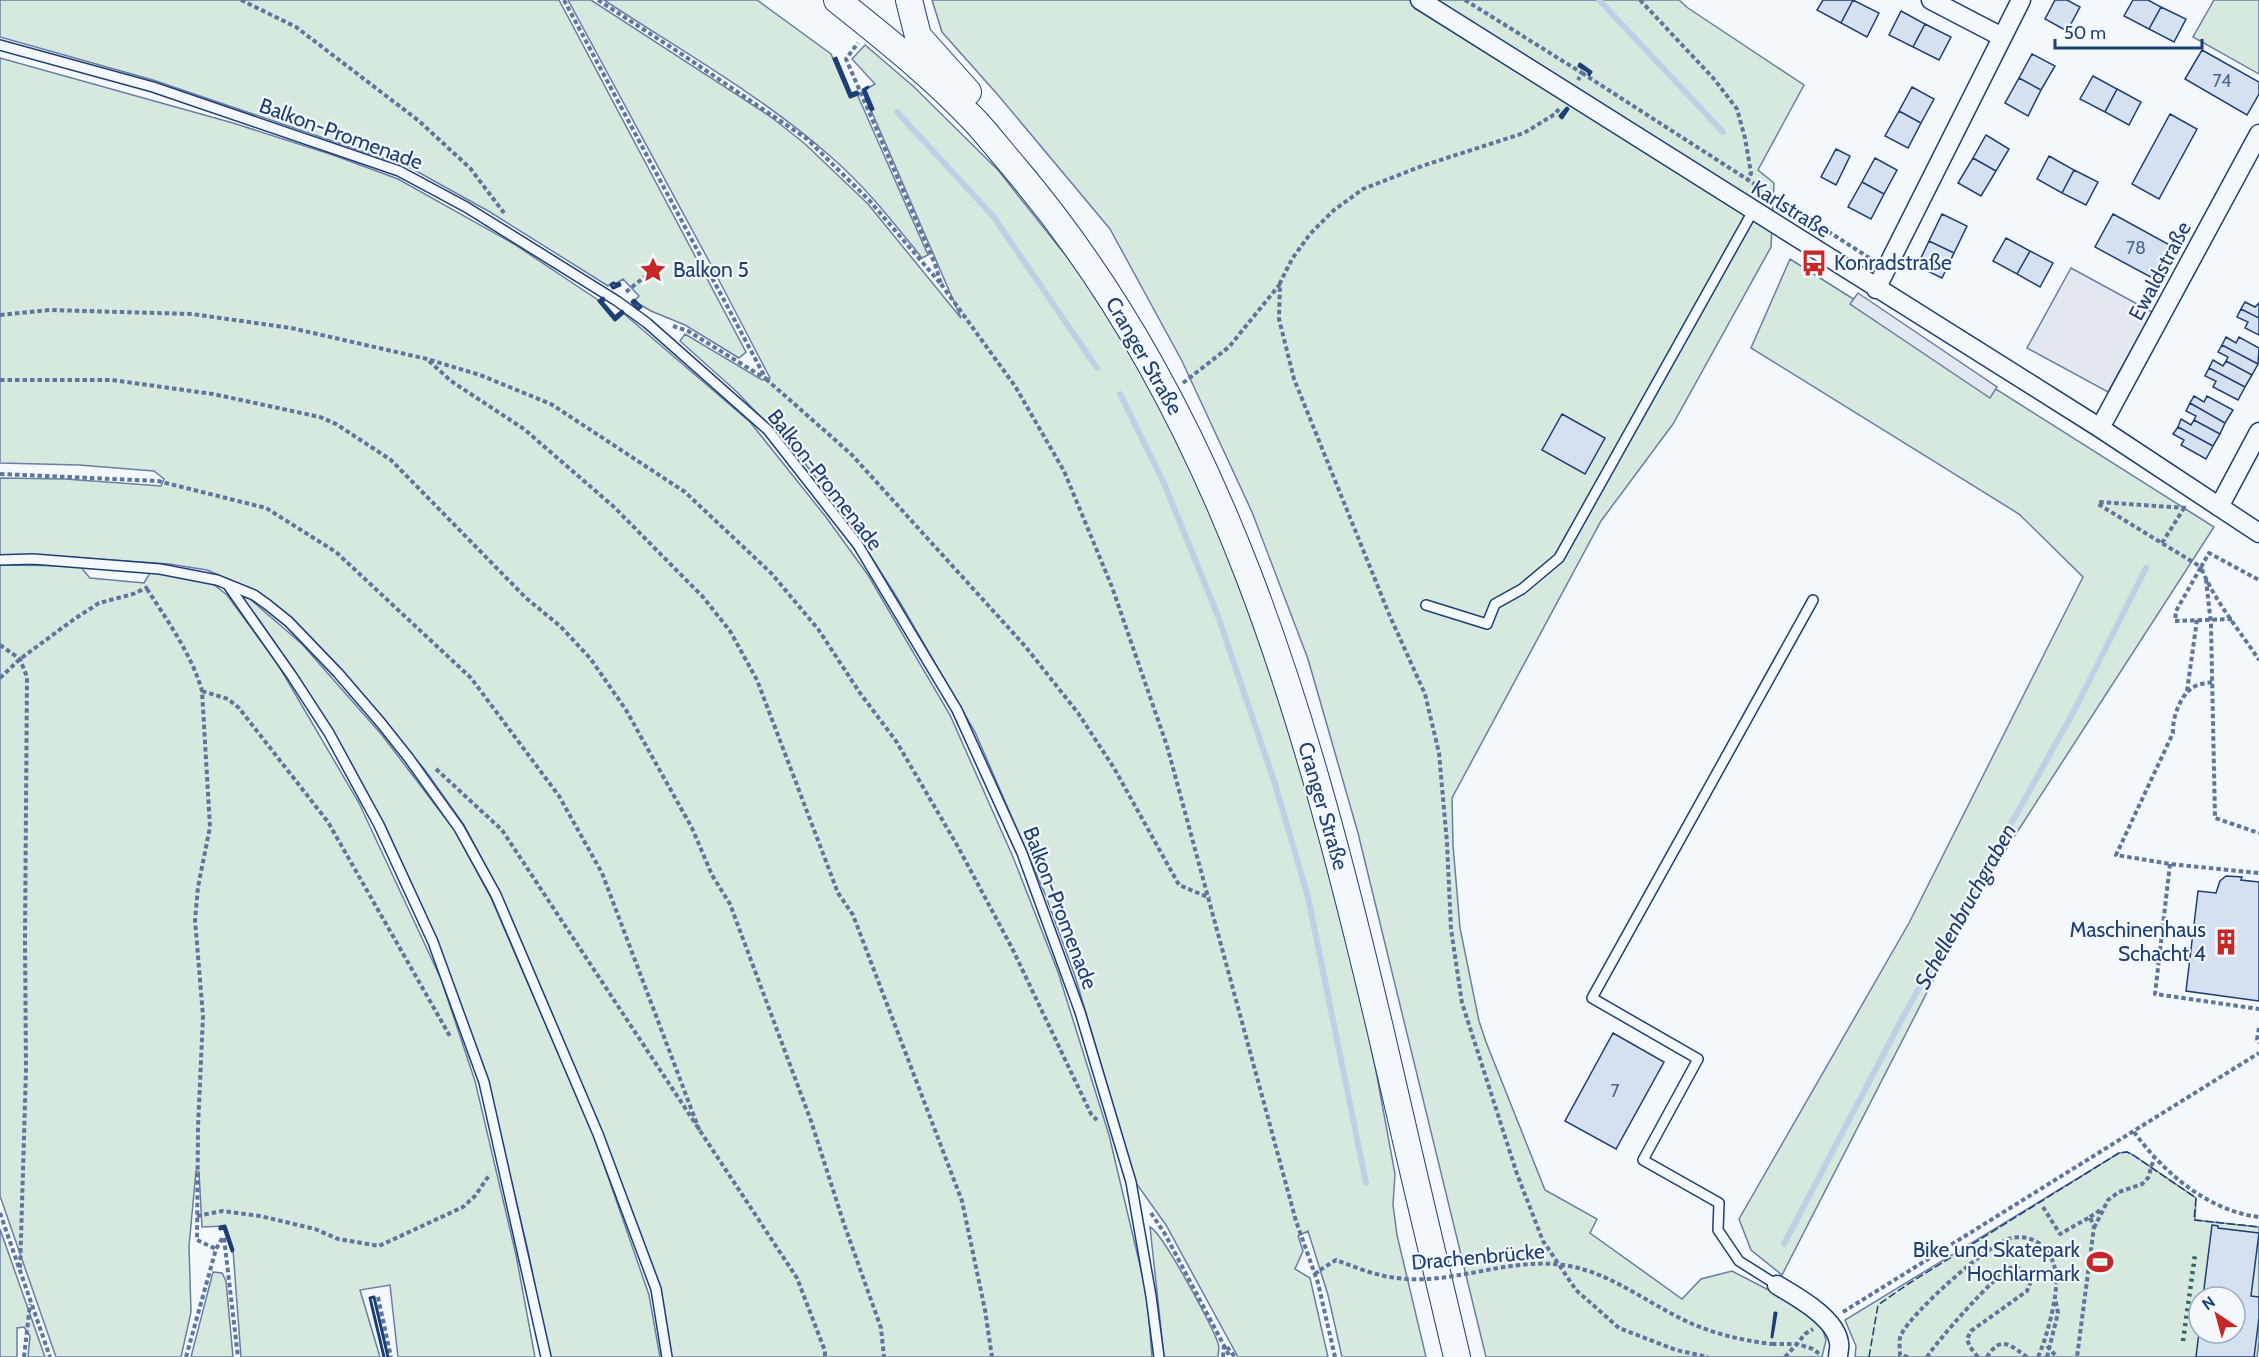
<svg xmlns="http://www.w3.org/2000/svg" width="2259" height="1357" font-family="Cabin,sans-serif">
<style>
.green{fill:#d7e8df;stroke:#687fa3;stroke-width:1.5;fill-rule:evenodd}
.parking{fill:#e3e8f0;stroke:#687fa3;stroke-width:1.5}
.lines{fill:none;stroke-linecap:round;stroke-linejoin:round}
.stream{stroke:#bed0e5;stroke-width:6}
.building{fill:#d5e0f0;stroke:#1d3f73;stroke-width:1.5}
.service-casing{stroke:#1d3f73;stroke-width:12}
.minor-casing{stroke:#1d3f73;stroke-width:21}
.secondary-casing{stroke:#1d3f73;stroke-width:28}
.path{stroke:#5e769c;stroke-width:4;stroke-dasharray:4.5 3;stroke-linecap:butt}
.service{stroke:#f4f7fb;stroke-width:9}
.minor{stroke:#f4f7fb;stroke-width:18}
.secondary{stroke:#f4f7fb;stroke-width:26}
.path-bridge{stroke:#5e769c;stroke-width:4;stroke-dasharray:4.5 3;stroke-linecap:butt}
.hedge{stroke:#2c6c60;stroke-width:4.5;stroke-dasharray:3 4.5;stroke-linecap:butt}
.fence{stroke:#1d3f73;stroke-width:1.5;stroke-dasharray:8 3;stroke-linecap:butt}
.wall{stroke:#1d3f73;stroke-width:3}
.labels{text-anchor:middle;stroke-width:4.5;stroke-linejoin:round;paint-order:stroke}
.number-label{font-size:18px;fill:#4b6792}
.street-label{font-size:21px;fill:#1d3f73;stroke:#f4f7fb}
.poi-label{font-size:21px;fill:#1d3f73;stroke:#f4f7fb;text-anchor:start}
.water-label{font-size:22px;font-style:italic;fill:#1d3f73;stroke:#f4f7fb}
</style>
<rect width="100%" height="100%" fill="#f4f7fb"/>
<path class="green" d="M0,0H559L746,352L739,358L685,325L651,311L634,301L639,296L623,279L615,284L613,282L608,286L490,212L409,167L153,80L0,37Z
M568,0H591L771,117L804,143L868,204L961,318L871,110L873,109L865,90L875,84L852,59L865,45L913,86L998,170L1086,281L1159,403L1220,532L1269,665L1314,811L1359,992L1376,1071L1395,1174L1393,1205L1397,1235L1426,1357H1342L1328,1295L1308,1231L1298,1236L1303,1251L1295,1269L1310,1278L1328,1357H1238L1166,1225L1136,1183L1075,976L1045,894L975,732L898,599L842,511L803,461L737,392L680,341L685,334L762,380L770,378L710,263Z
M604,0H757L831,54L850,97L857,94L928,255L922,258C893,222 865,186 830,156C762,96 680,50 604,0Z
M932,0H1679L1688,8L1804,85L1758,170L1774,183L1771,247L1673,424L1601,521L1452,798L1453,845L1460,928L1479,1021L1486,1042L1545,1190L1597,1219L1590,1233L1682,1299L1701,1279L1732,1271L1784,1298L1820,1321L1826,1340L1822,1357H1486L1358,833L1308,659L1252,512L1182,361L1110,229L998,95L942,32Z
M2214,0H2259V74L2193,37Z
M0,58L233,123L333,155L398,179L514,244L598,300L615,320L623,313L750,422L826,517L868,575L950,715L1013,857L1058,972L1109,1135L1147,1295L1152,1357H671L659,1289L602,1132L501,895L464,825L425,770L350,680L290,618L257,591L207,570L169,564L40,555L0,556V478L65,479L161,486L164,479L154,471L79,465L0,463Z
M1790,259L2214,527L1979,891L1782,1275L1751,1250L1739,1219L1909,923L2083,577L2019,514L1751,348Z
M0,565L83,566V570L90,578L144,583L150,573L187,576L213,584L227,595L277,663L359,803L441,979L475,1081L516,1255L535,1357H398L390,1285L360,1290L380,1357H241L233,1250L225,1226L202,1227L199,1172L196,1171L189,1246L191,1312L181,1357H56L0,1196Z
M237,595L250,599L302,644L382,735L455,831L491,898L594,1136L649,1295L660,1357H549L528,1251L487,1079L437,940L384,823L323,715L259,620Z
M2127,1152L2133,1155L2196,1198L2195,1220L2259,1227V1341L2257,1357H1855L1856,1346L1845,1320L2119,1153ZM2199,1297H2235V1333H2199Z
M1150,1227C1163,1233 1212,1326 1218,1343C1220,1348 1218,1352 1218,1357H1164Z
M0,1229L45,1357H28L30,1336L24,1327L17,1328V1357H0Z
M213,1272L222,1273L226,1281L233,1357H191Z"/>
<path class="parking" d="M2071,268L2152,312L2108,392L2027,348Z
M1858,293L1997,387L1990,398L1850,304Z"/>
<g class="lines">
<path class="stream" d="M1599,0L1723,132
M897,112L993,216L1097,368
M1120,394L1163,481L1218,616L1275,784L1308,897L1366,1183
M1784,1244L1904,1015L2074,711L2146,568"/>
</g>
<path class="building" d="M1823,0H1853L1841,23L1817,10Z
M1853,0L1879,13L1867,37L1841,23Z
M2055,0H2067L2080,7L2067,31L2045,19Z
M2133,0H2148L2161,7L2149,29L2124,16Z
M2161,7L2186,19L2174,42L2149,29Z
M1901,11L1925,24L1913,47L1889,35Z
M1925,24L1951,37L1939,60L1913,47Z
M2202,50L2259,82V94L2247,115L2185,79Z
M2032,54L2055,66L2041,90L2019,78Z
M2093,76L2117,89L2105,112L2080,99Z
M2019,78L2041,90L2028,116L2005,103Z
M1912,87L1934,99L1921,123L1899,111Z
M2117,89L2141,102L2129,125L2105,112Z
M1899,111L1921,123L1908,148L1885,136Z
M2170,114L2197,129L2159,199L2132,184Z
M1986,135L2009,149L1996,171L1973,158Z
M1836,149L1850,156L1836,185L1821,177Z
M2049,156L2074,170L2062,193L2037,179Z
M1875,158L1897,170L1884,194L1862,182Z
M1973,158L1996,171L1981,196L1958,183Z
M2074,170L2098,182L2086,205L2062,193Z
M1862,182L1884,194L1871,219L1848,207Z
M1942,214L1967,226L1954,253L1929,241Z
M2113,214L2177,249L2158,281L2095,247Z
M2006,238L2030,251L2017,274L1993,261Z
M1929,241L1954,253L1942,278L1917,266Z
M2030,251L2053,263L2040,287L2017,274Z
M2245,302L2255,307L2259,303V318L2241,309Z
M2241,309L2259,318V335L2245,328L2248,322L2237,317Z
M2226,337L2236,343L2239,337L2259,348L2258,364L2222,345Z
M2222,345L2258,364L2252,375L2226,361L2228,357L2218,352Z
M2213,360L2223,366L2226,361L2252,375L2245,387L2209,368Z
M2209,368L2245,387L2238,400L2213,387L2216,381L2205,376Z
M2194,396L2204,402L2207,396L2233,410L2225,423L2190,403Z
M2190,403L2225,423L2220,434L2194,420L2196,416L2186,411Z
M1562,414L1605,438L1585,474L1542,450Z
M2181,419L2191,425L2194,420L2220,434L2213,446L2178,427Z
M2178,427L2213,446L2206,459L2181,445L2184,440L2173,434Z
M2226,876L2242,877L2241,880L2259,882V1001L2186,991L2198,891L2216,893L2220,881Z
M1613,1033L1664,1062L1616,1149L1565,1121Z
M2212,1225L2218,1226V1228L2259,1233L2251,1296L2259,1297V1318L2254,1357H2196L2199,1332L2235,1333V1297H2203Z"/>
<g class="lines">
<g class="service-casing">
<path id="service" d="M0,45L153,87L399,171L466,207L617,301L647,323L768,430L858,545L957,710L1022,853L1080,1012L1131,1182L1151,1296L1159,1357
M0,560L33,559L160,569L217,580L254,595L268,605L289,622L338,673L381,723L408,757L459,828L496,895L598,1134L656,1289L667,1357
M228,585L292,676L329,733L379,825L433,942L484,1082L546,1357
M1426,605L1487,624L1495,604L1522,589L1559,558L1753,211
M1777,1285L1739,1261L1718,1230L1719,1203L1643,1160L1698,1059L1592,998L1813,600"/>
</g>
<g class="minor-casing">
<path id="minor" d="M1420,0L2100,428L2259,533
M1931,0L2002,37
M1876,289L2021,0
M2100,428L2259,134
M2219,507L2259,432
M1777,1285C1797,1297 1836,1318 1839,1343C1840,1347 1838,1353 1838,1357"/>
</g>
<g class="secondary-casing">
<path id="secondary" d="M837,0C885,38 933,77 975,121C989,136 1002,153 1015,168C1224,415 1307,720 1380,1028C1405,1138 1431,1247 1457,1357
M909,0L918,36L968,92"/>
</g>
<path class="path" d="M241,0L296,27L419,121L470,168L504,213
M564,0L766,379L688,331L673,326
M598,0L683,55L807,139L869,200L941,284L935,264L846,59L858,43
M1465,0L1582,73L1578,80
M1640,0L1714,79L1737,109L1745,138L1751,173L1749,179
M1582,73L1871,259
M1559,109L1555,114L1524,133L1422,166L1363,189L1334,210L1310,234L1292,259L1280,283L1279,319L1294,379L1389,614L1425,694L1439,753L1447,843L1451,929L1462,1003L1517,1174L1543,1241L1576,1290L1619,1328L1676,1350L1708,1357
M941,284L1015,386L1064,471L1112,587L1167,746L1296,1221L1318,1283L1335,1357
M626,292L653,270
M0,315L50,310L192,314L291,328L427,359L480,375L551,404L685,492L772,574L818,629L860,693L896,741L957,845L1012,948L1091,1114L1097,1120
M429,361L451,381L524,429L614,507L703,597L730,631L757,680L838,893L853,915L962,1201L985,1310L992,1357
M766,379L851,454L1025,646L1078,713L1114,768L1179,885L1210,898
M0,380H112L213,394L320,417L336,424L391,460L526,598L560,626L590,658L626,710L692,828L712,875L730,904L811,1121L844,1224L881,1328L884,1357
M1183,383L1229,347L1280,284
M0,474L158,481L266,508L336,552L471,678L559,796L602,873L700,1132
M2186,508L2099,502L2098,504L2201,567L2209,553L2259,580
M2162,543L2186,505
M2206,579L2211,625L2215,818L2259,833
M147,589C167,620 192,655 202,691L210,827L198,887L195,920L203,1016L198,1127L197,1240L216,1249
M2232,619L2175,621L2176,611L2201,567C2213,599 2240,631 2259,660
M0,645L20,659L27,677L25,940L26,1069L20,1272
M0,678L20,659L73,620L99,603L133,594L148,587
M2212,682C2205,683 2198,684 2192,688C2180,696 2172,719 2173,733L2116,855L2170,864L2259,873
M202,691L228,699L239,708L328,822L451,1038
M2187,691L2197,620
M436,769L502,830L797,1278L825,1351V1357
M2170,864L2155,994L2259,1009
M2259,1028L2257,1039L2259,1043
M2134,1132C2163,1172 2208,1211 2259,1217
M2043,1207L2060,1234L2090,1217L2094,1227L2077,1357
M0,1213L50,1357
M1151,1213L1165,1234L1230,1357
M197,1216L222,1211L260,1216L315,1229L338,1239L379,1246L463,1207L475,1196L490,1174
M2090,1217L2102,1209
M2094,1228L2108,1200L2119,1192L2142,1184L2148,1178L2154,1158
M224,1238L238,1357
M1315,1274L1320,1270
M378,1297L391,1357
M1843,1312L2259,1053
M1772,1344H1797L1805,1334L1813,1329
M2047,1346L2057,1357
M1227,1347L1235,1357
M24,1357L30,1304
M186,1357L216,1249L223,1237
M1223,1357L1224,1345
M1785,1357L1797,1344L1813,1349L1821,1355
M1908,1357L1900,1355C1900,1348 1898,1338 1902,1333C1914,1311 1988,1243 2012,1238C2037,1233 2055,1253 2056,1277C2058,1296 2046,1340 2038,1357
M1927,1357C1936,1342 1997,1273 2010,1268C2020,1265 2029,1272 2031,1281L2027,1291L1971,1331L1967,1339L1970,1347L1978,1357
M1987,1357C2001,1334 2011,1346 2027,1357
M2047,1357L2058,1313L2055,1298"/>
<use href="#service" class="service"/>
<use href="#minor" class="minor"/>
<use href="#secondary" class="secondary"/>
<path class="path-bridge" d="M1320,1270L1336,1260C1355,1267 1376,1276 1397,1278C1454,1286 1511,1255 1569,1266C1608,1273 1641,1298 1676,1316C1706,1332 1738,1340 1772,1344"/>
<path class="hedge" d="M2183,1341L2195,1255"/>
<path class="fence" d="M1869,1357L1878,1305L1908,1284L2119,1153L2127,1152L2133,1155L2196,1198L2194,1220L2259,1227"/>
<path class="wall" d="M836,58L851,94L857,92L858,94L850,97L834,59Z
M1580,64L1591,72L1589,75V72L1579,66Z
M868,87L865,90L873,109L871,110L863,90Z
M1567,108L1568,109L1562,118L1560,116Z
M614,283L616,285L619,283L620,285L613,288L611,285Z
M603,298L604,300L602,302L615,317L622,311L623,313L615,320L599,301Z
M634,300L641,307L638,309L632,302Z
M225,1226L233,1250L232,1251L224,1228L220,1229V1227Z
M370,1298L374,1297L388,1357
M370,1298L384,1357
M1775,1313H1776L1772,1337Z"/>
</g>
<defs>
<g id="bus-bare" transform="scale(2.07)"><path d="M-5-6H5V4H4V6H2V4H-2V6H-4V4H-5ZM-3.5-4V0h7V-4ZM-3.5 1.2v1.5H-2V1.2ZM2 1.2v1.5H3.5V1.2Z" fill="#c62828" stroke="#f4f7fb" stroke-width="2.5" paint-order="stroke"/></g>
<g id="sight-bare" transform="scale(2.07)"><path d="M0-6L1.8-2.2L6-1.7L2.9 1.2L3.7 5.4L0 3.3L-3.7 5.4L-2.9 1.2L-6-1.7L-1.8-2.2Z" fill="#c62828" stroke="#f4f7fb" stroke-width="2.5" paint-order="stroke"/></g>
<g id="building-bare" transform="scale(2.07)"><path d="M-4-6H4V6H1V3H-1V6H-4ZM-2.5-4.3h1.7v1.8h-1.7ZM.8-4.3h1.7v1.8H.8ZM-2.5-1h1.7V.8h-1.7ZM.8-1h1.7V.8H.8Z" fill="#c62828" stroke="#f4f7fb" stroke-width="2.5" paint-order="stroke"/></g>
<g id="stadium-bare" transform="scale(2.07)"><path d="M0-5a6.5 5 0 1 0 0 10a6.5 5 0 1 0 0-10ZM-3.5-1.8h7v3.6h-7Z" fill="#c62828" stroke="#f4f7fb" stroke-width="2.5" paint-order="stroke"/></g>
</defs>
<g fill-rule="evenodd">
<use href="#bus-bare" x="1814" y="263"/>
<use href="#sight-bare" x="653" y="270"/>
<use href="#building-bare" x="2226" y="942"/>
<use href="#stadium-bare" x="2100" y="1262"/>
</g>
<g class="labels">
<g class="number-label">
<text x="2222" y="87">74</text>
<text x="2136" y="254">78</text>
<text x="1615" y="1097">7</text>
</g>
<g class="street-label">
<text transform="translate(341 134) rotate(20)" y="7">Balkon-Promenade</text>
<text transform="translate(1791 209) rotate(32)" y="7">Karlstraße</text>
<text transform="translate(2160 271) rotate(-62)" y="7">Ewaldstraße</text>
<text transform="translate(1144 356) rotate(60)" y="7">Cranger Straße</text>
<text transform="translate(825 480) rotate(52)" y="7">Balkon-Promenade</text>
<text transform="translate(1323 806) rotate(74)" y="7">Cranger Straße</text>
<text transform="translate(1060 908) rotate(69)" y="7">Balkon-Promenade</text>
<text transform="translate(1478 1257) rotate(-5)" y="7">Drachenbrücke</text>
</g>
<g class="poi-label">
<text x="1834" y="270">Konradstraße</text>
<text x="673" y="277">Balkon 5</text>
<text x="2206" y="937" text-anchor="end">Maschinenhaus<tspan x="2206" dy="24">Schacht 4</tspan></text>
<text x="2080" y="1257" text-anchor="end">Bike und Skatepark<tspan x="2080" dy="24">Hochlarmark</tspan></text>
</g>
<g class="water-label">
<text transform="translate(1965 906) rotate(-61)" y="8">Schellenbruchgraben</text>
</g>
</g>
<g transform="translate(2217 1315) rotate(324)"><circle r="28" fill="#f4f7fb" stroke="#9eadc5" stroke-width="1.5"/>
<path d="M0-4.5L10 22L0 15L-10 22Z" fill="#c62828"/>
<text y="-9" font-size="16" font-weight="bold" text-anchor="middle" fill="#1d3f73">N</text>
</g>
<path d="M2055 39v9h147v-9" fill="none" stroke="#1d3f73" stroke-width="3"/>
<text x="2064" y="39" font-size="18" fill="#1d3f73" stroke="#f4f7fb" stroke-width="4.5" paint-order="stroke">50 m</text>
</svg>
